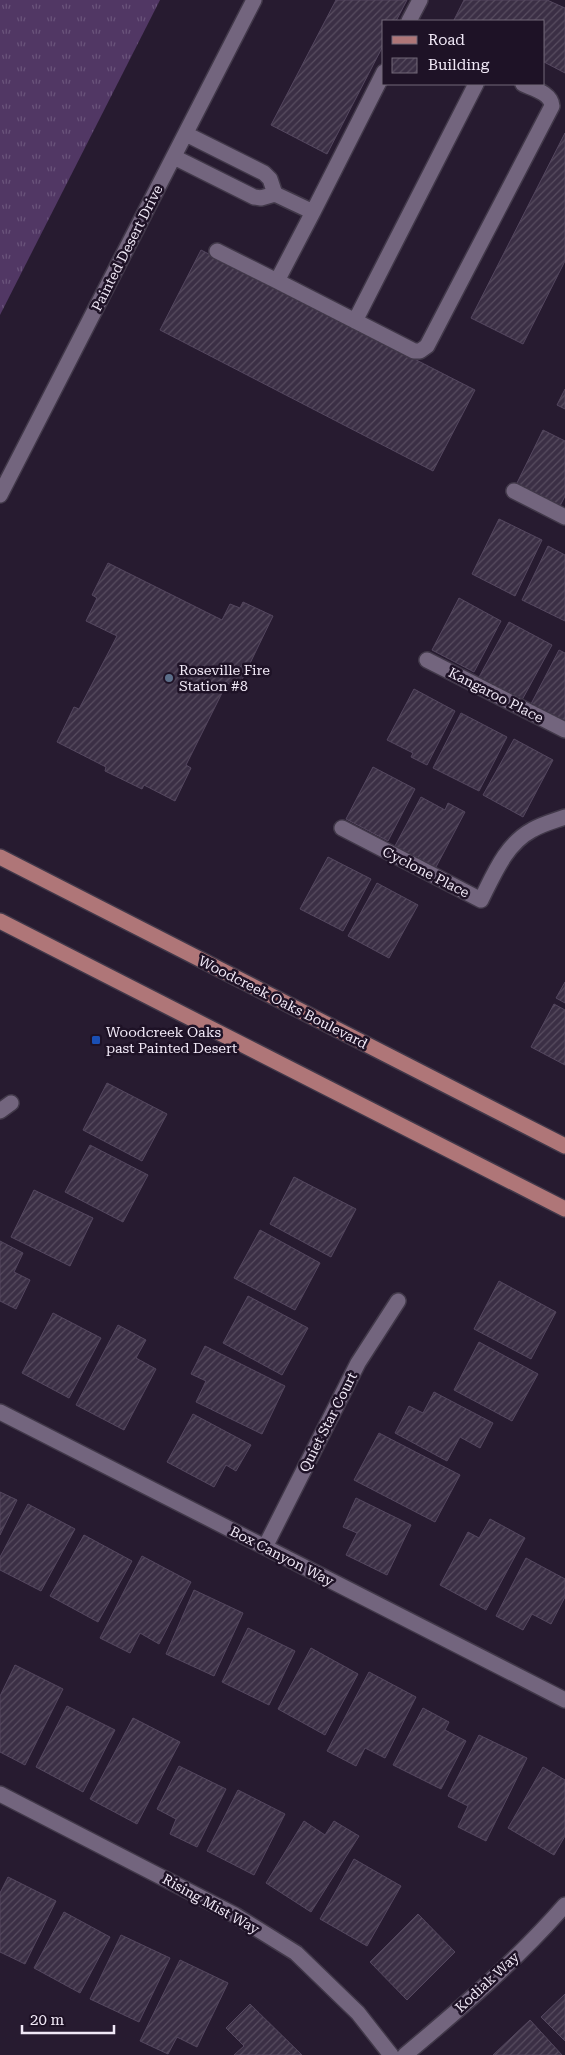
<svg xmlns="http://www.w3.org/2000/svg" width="565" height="2055" viewBox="0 0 565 2055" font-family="'Roboto Serif',serif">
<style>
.grass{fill:url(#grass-tufts)}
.building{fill:url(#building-hatch);stroke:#54475f}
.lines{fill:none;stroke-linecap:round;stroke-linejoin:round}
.minor-casing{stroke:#413849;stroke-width:18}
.major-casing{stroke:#413849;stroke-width:18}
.minor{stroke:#73657e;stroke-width:15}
.major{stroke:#af7678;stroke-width:15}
.service-dot{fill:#5c6f8a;stroke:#1e1226;stroke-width:2}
.transit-dot{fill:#1a4fb4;stroke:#1e1226;stroke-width:2}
.labels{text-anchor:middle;stroke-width:5;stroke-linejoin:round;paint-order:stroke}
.street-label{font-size:14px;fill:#f0e8f6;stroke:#1e1226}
.poi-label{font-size:14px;fill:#f0e8f6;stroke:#1e1226;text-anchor:start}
</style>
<defs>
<pattern id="grass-tufts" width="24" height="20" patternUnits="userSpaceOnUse" patternTransform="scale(1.25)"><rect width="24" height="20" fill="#513764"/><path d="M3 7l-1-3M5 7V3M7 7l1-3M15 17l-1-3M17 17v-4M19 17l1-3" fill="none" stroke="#6a547b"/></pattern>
<pattern id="building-hatch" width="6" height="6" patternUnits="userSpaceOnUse" patternTransform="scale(1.25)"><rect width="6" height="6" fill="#3b2f45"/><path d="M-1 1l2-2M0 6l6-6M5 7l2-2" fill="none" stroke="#584d60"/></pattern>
</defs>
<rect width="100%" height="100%" fill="#271b30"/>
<path class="grass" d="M 0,0 L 160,0 L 0,315 Z"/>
<path class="building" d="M 336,0 L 407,0 L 396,21 L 384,21 L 384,44 L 327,154 L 271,125 Z
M 464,0 L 547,0 L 565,8 L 565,73 L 544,62 L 544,21 L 457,21 L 454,20 Z
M 565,133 L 565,261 L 523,344 L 471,318 Z
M 201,250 L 475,390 L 433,471 L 160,330 Z
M 565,389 L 565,409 L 557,405 Z
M 543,430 L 565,441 L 565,496 L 560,506 L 516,485 Z
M 499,519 L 542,540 L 515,596 L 472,574 Z
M 548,546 L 565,555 L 565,621 L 522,600 Z
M 108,563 L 222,620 L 230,604 L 240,608 L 243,602 L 273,616 L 238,688 L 227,683 L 186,765 L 191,768 L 175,801 L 144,785 L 142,789 L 105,771 L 106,767 L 57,742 L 74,707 L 79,709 L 117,636 L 86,621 L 97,598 L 92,595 Z
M 459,598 L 501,621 L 474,672 L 432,650 Z
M 509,622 L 552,645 L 522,700 L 479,677 Z
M 559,650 L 565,653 L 565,722 L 531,704 Z
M 414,689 L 455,711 L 427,765 L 411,757 L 413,753 L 387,740 Z
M 461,713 L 507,737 L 479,791 L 433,768 Z
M 514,739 L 553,760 L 523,817 L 483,795 Z
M 373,767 L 415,789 L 388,841 L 346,819 Z
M 421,797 L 445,810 L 448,803 L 465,812 L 436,867 L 395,846 Z
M 328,857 L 371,879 L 343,931 L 300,909 Z
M 377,883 L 418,905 L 389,958 L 348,936 Z
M 565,982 L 565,1003 L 556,998 Z
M 554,1004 L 565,1010 L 565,1065 L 531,1047 Z
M 107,1083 L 167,1114 L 142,1161 L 83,1130 Z
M 90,1145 L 148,1175 L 123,1222 L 65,1192 Z
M 294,1177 L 356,1209 L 331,1257 L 270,1224 Z
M 34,1190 L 93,1218 L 70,1266 L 11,1237 Z
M 260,1230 L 320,1263 L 295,1310 L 234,1278 Z
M 0,1241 L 23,1253 L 14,1272 L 30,1280 L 16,1309 L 0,1301 Z
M 499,1281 L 556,1312 L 531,1359 L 474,1329 Z
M 248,1296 L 308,1328 L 282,1375 L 223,1343 Z
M 53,1313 L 101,1338 L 69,1398 L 22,1373 Z
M 118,1325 L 146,1340 L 136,1358 L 156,1369 L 124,1430 L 76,1405 Z
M 479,1342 L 538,1374 L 512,1421 L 454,1390 Z
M 205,1346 L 285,1386 L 262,1434 L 196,1402 L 206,1381 L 191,1374 Z
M 434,1392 L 493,1423 L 480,1448 L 460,1437 L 447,1461 L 395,1433 L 409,1406 L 423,1413 Z
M 193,1414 L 251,1445 L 236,1471 L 226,1465 L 214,1487 L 167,1462 Z
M 379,1433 L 460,1475 L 435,1522 L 354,1480 Z
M 0,1492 L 17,1500 L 0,1535 Z
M 356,1498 L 411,1525 L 387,1575 L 346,1555 L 357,1533 L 343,1527 Z
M 28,1504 L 75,1529 L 41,1591 L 0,1570 L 0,1557 Z
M 490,1519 L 525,1538 L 486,1610 L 440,1585 L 468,1532 L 479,1538 Z
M 84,1535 L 132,1561 L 98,1622 L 50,1596 Z
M 142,1556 L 191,1582 L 159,1644 L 140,1633 L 130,1653 L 100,1638 Z
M 526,1558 L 565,1579 L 565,1597 L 551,1624 L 532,1614 L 523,1630 L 496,1616 Z
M 194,1590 L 243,1613 L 214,1676 L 166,1654 Z
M 248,1628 L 295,1651 L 269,1705 L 222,1682 Z
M 311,1648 L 358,1674 L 325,1735 L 278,1709 Z
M 15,1665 L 63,1689 L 25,1765 L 0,1752 L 0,1696 Z
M 369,1672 L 416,1697 L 385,1758 L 365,1748 L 356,1766 L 327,1751 Z
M 67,1706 L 115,1730 L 83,1792 L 36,1767 Z
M 423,1708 L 449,1722 L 445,1730 L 466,1741 L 441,1789 L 393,1765 Z
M 133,1718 L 180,1742 L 137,1824 L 90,1799 Z
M 479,1735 L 527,1758 L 486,1841 L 458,1827 L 468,1806 L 448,1796 Z
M 179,1766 L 226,1789 L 197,1847 L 170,1834 L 176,1819 L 157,1809 Z
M 543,1767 L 565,1780 L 565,1836 L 554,1855 L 508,1828 Z
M 238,1790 L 285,1814 L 254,1875 L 207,1851 Z
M 304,1821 L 325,1835 L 334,1821 L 359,1836 L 311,1912 L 266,1883 Z
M 354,1859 L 401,1886 L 367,1946 L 320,1919 Z
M 8,1877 L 56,1901 L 25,1964 L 0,1952 L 0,1893 Z
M 64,1912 L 110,1937 L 80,1993 L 34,1968 Z
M 418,1914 L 455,1952 L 407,2000 L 370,1962 Z
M 121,1935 L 170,1958 L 139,2022 L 90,1999 Z
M 180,1960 L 228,1983 L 197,2047 L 177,2037 L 168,2054 L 140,2041 Z
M 565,1994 L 565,2041 L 541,2017 Z
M 250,2004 L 302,2055 L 234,2055 L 244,2046 L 226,2028 Z
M 530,2020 L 562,2055 L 493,2055 Z"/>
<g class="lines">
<g class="minor-casing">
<path id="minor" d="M 409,21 L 420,0
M 186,134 L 264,173 L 270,179 L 275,194 L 313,212 L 384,72
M 174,157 L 254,197 L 261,198 L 275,194
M 313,212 L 277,281 L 414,351 L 420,351 L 427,346 L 552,106 C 551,93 534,89 523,84
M 217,251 L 277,281
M 355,321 L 476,84
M 514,491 L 565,517
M 0,495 L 254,0
M 427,660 L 565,730
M 342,828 L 481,900 C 494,874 506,844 532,830 C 542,824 554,821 565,817
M 0,1111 L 11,1103
M 0,1412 L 565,1700
M 265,1547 L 358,1363 L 398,1301
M 0,1794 L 235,1915 L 296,1953 L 358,2013 L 391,2055
M 405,2055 C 461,2008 517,1960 565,1905"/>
</g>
<g class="major-casing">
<path id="major" d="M 0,857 L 565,1146
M 0,921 L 565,1209"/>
</g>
<use href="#minor" class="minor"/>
<use href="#major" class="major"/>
</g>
<circle class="service-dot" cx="169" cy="678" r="5"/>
<rect class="transit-dot" x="91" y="1035" width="10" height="10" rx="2.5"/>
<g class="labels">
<g class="street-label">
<text transform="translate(127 248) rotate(-63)" y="5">Painted Desert Drive</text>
<text transform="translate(496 695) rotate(27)" y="5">Kangaroo Place</text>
<text transform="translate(426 872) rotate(27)" y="5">Cyclone Place</text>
<text transform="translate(283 1002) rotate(27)" y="5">Woodcreek Oaks Boulevard</text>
<text transform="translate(328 1422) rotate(-63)" y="5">Quiet Star Court</text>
<text transform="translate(282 1556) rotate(27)" y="5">Box Canyon Way</text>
<text transform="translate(211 1904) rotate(29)" y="5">Rising Mist Way</text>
<text transform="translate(487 1982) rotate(-43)" y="5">Kodiak Way</text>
</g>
<g class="poi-label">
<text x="179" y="675">Roseville Fire<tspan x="179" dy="16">Station #8</tspan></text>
<text x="106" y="1037">Woodcreek Oaks<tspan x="106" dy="16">past Painted Desert</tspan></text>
</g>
</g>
<rect x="382" y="20" width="162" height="65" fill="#1e1226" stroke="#726879"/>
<rect x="392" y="36" width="25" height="8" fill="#af7678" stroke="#726879"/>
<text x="428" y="45" font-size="15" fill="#f0e8f6">Road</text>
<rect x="392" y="58" width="25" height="15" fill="url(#building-hatch)" stroke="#726879"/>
<text x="428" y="70" font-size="15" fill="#f0e8f6">Building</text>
<path d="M22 2025v8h92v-8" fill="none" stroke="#f0e8f6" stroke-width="2.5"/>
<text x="30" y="2025" font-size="15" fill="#f0e8f6" stroke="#1e1226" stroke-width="4" paint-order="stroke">20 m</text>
</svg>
